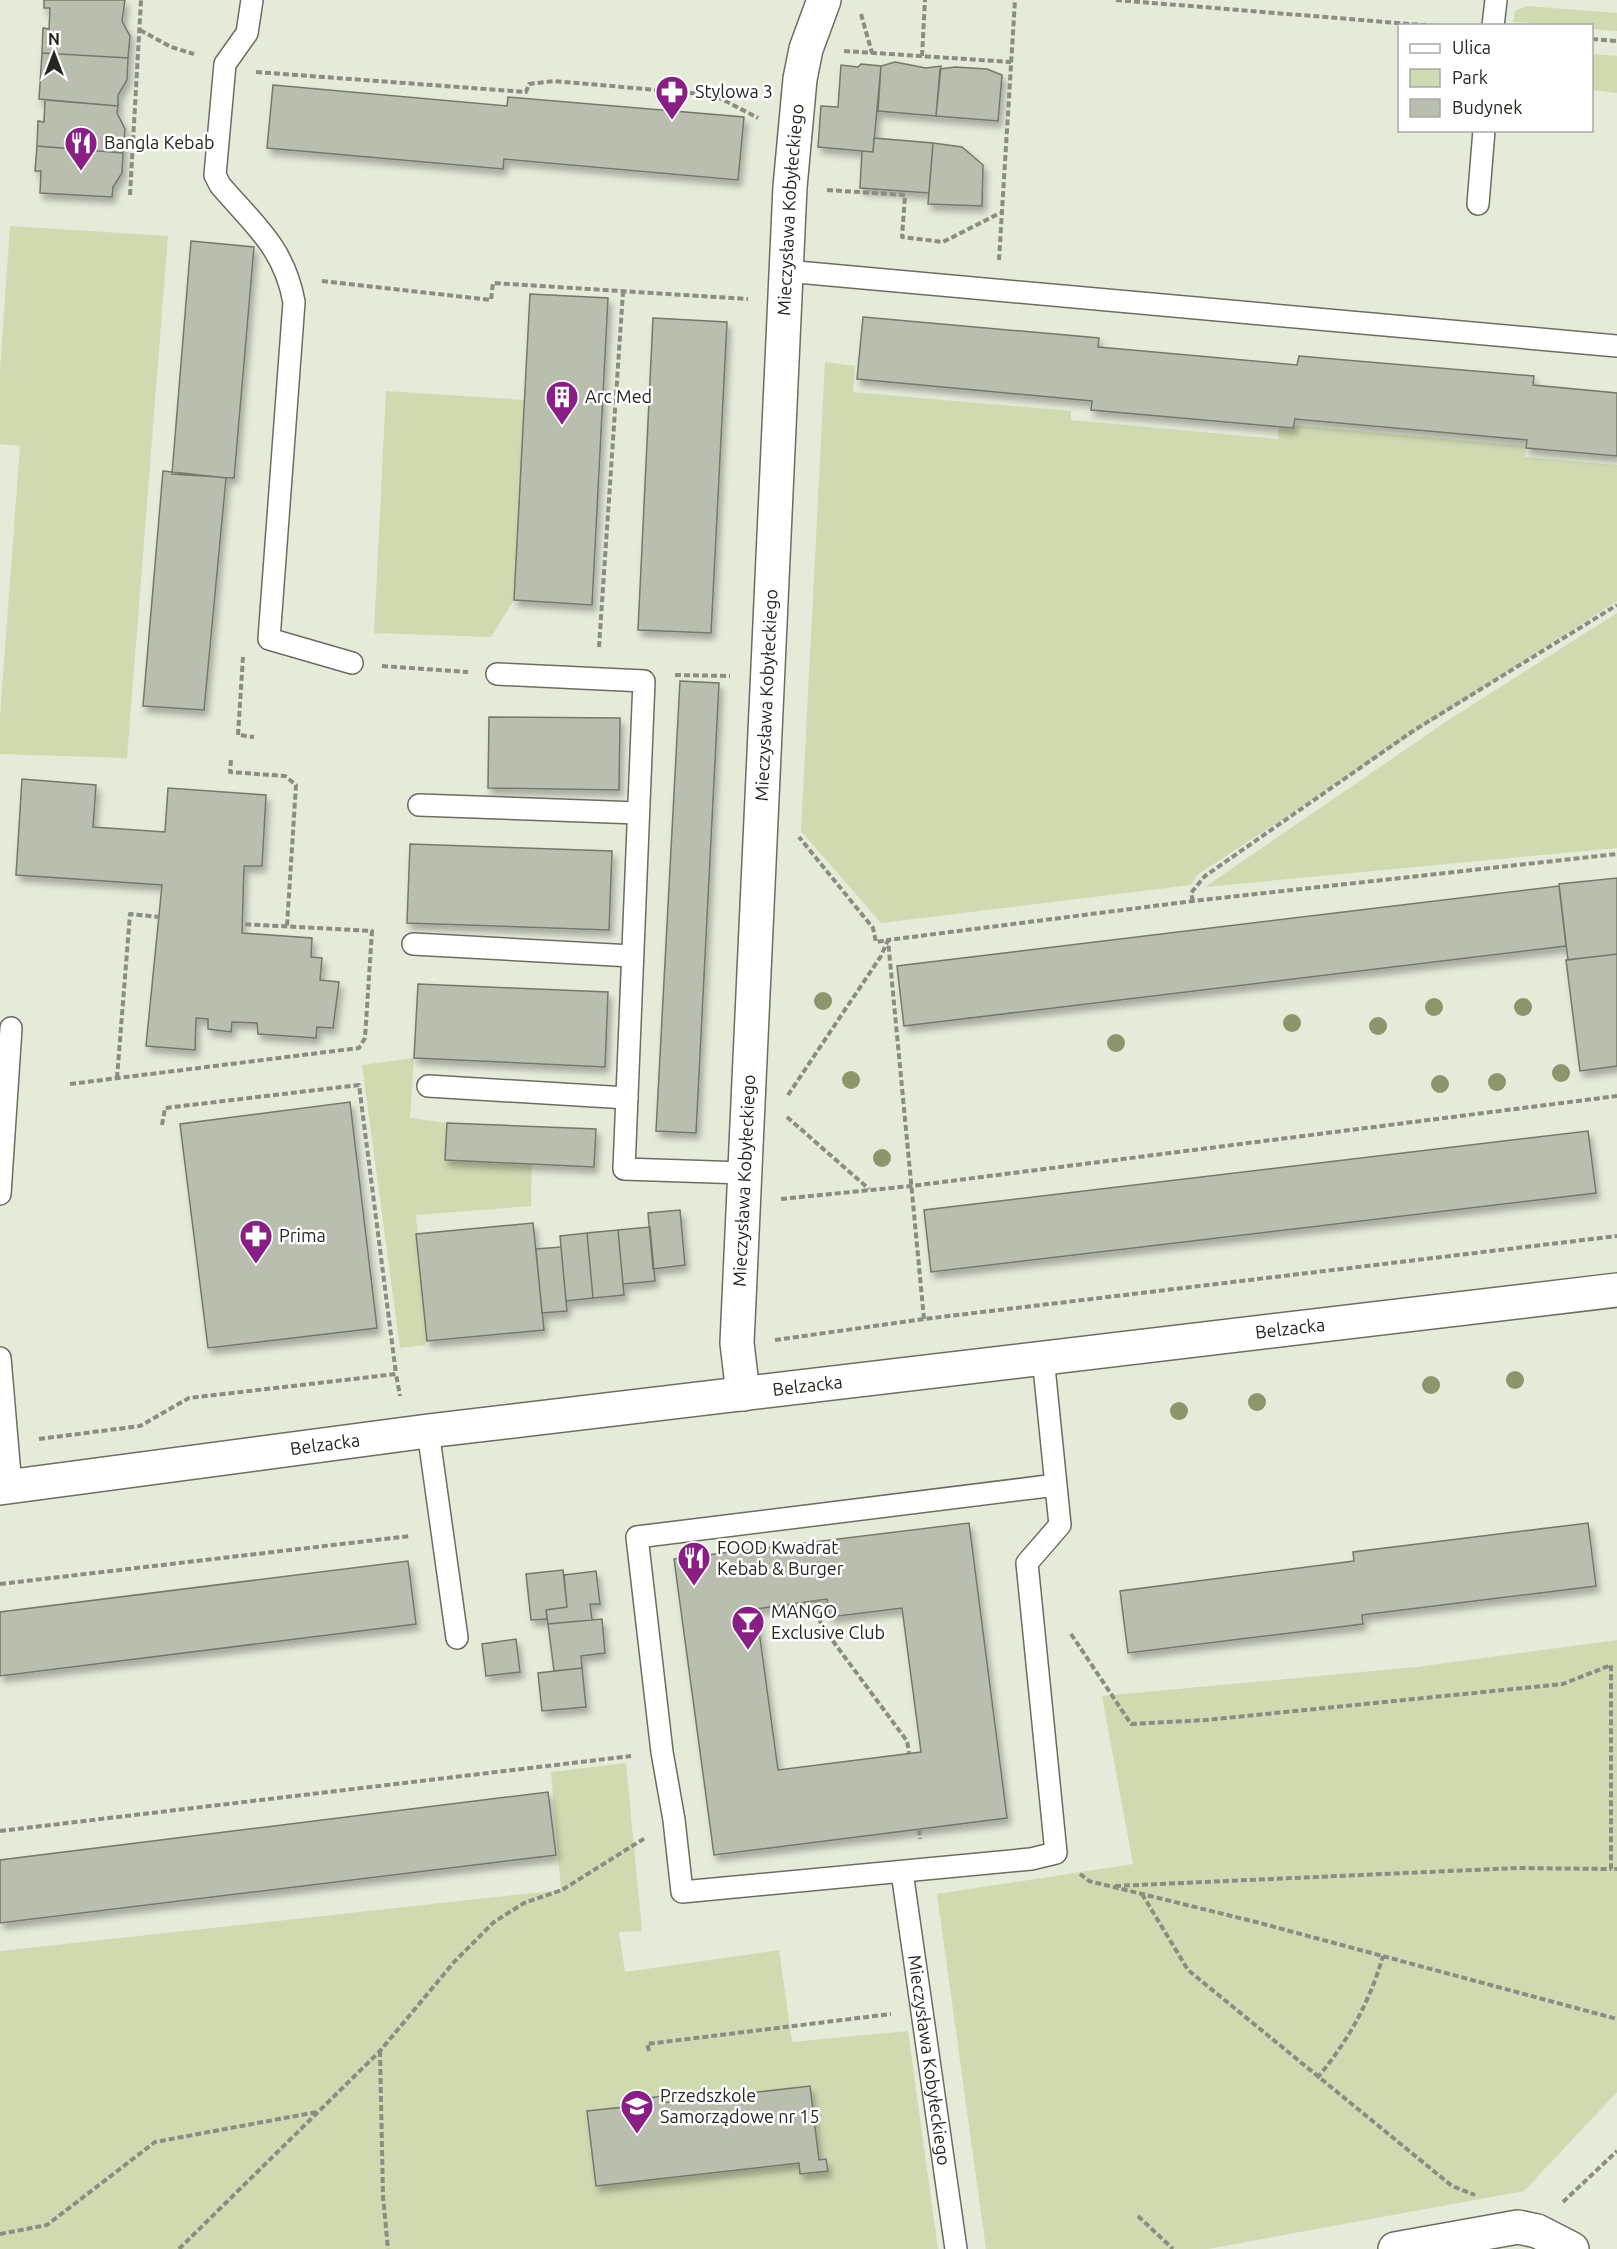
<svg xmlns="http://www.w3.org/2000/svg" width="1617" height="2249" viewBox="0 0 1617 2249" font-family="Ubuntu,sans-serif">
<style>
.green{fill:#cfdab1}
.building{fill:#b9beae;stroke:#74796a;stroke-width:1.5;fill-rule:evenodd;filter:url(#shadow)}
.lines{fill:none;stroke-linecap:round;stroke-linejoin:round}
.lane-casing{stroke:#6a6e60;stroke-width:24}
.street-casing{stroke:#6a6e60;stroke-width:36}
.path{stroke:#8a8d82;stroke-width:4;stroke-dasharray:6 3;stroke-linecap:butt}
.lane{stroke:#fff;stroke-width:21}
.street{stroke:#fff;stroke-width:33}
.tree{fill:#8c966d}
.labels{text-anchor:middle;stroke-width:5;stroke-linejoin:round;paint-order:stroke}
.poi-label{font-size:18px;fill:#252721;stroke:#fff;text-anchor:start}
.street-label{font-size:18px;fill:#252721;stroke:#fff}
</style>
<defs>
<filter id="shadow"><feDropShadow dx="3.5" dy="6" stdDeviation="3" flood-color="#0004"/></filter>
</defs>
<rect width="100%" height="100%" fill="#e5ead9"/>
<path class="green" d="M 1527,6 L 1617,13 L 1617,31 L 1592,29 L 1592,26 L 1513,22 L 1515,11 Z
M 1592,54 L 1617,56 L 1617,93 L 1592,90 Z
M 10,226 L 168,236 L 127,758 L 0,754 L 0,716 L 20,446 L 0,444 L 0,370 Z
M 825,362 L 855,366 L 853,392 L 1071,411 L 1071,420 L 1278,439 L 1279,424 L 1526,446 L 1525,457 L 1617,465 L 1617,601 L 1197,875 L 1191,885 L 881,923 L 801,831 Z
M 386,391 L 524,400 L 514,600 L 491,637 L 374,633 Z
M 1617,613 L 1617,848 L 1205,887 L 1450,719 Z
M 414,1058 L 410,1118 L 447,1123 L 445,1160 L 532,1164 L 531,1206 L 416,1215 L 427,1341 L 425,1345 L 400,1348 L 362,1065 Z
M 1617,1640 L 1617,2092 L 1524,2191 L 1208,2249 L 986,2249 L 937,1894 L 1133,1864 L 1102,1696 L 1416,1667 Z
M 626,1763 L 642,1931 L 619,1932 L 625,1972 L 779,1950 L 792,2042 L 908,2031 L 938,2249 L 0,2249 L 0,1951 L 561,1890 L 551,1772 Z"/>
<path class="building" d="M 44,0 L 125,0 L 122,21 L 130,36 L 128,58 L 42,53 L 43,28 L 49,29 L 50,8 L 44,8 Z
M 42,53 L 128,58 L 127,80 L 118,95 L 118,106 L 39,99 Z
M 895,62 L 926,68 L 941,66 L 936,116 L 878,111 L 881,66 Z
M 861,64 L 881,66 L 873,152 L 818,147 L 821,106 L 838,107 L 841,65 L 858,67 Z
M 955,67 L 987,69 L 1002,75 L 998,121 L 936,116 L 940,69 Z
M 273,85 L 507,106 L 508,97 L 744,117 L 738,180 L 504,159 L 503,169 L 267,148 Z
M 45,100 L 118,106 L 117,113 L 125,129 L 123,153 L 37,146 L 38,121 L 44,122 Z
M 874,138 L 933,143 L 929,193 L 860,188 L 862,151 L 873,152 Z
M 933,143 L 962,147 L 983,165 L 982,206 L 928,204 Z
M 37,146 L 123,153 L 122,173 L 113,187 L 112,197 L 40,193 L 41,171 L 35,171 Z
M 191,241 L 254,247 L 234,478 L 172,474 Z
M 530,294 L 608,298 L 592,605 L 514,600 Z
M 863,317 L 1099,338 L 1098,347 L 1132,350 L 1297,365 L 1299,356 L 1534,376 L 1533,385 L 1617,393 L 1617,456 L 1526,448 L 1527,440 L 1295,419 L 1293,428 L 1091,410 L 1092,401 L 857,379 Z
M 653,318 L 727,322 L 711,633 L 638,630 Z
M 163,471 L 226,478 L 204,710 L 143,706 Z
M 680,681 L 719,683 L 696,1133 L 656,1131 Z
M 489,717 L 620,718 L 619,790 L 488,788 Z
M 22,779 L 96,785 L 93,827 L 165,832 L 168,788 L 266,795 L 262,866 L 244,866 L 242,933 L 312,938 L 311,957 L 322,958 L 320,980 L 339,982 L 333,1028 L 317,1027 L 316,1038 L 258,1034 L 257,1023 L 232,1022 L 231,1032 L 208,1029 L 208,1019 L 196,1018 L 195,1050 L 146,1046 L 162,885 L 16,875 Z
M 410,844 L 612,851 L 609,930 L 407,923 Z
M 1617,878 L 1617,954 L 1568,960 L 1559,884 Z
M 1559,886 L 1566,946 L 904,1026 L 897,966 Z
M 1617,954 L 1617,1066 L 1580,1071 L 1566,960 Z
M 418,984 L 608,992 L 605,1067 L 414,1058 Z
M 350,1102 L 377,1328 L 208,1348 L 180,1124 Z
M 447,1123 L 596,1129 L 594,1167 L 445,1160 Z
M 1588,1131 L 1596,1193 L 931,1272 L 924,1210 Z
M 680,1210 L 685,1265 L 653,1269 L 648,1213 Z
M 533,1223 L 544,1330 L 427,1341 L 416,1234 Z
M 650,1227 L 655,1281 L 623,1284 L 618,1230 Z
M 618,1230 L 624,1295 L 593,1298 L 587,1233 Z
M 587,1233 L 593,1298 L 566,1301 L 560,1236 Z
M 561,1247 L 567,1311 L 542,1313 L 536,1249 Z
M 969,1523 L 1007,1818 L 714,1855 L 674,1559 ZM 827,1599 L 830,1617 L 902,1608 L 921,1752 L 778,1770 L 756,1609 Z
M 1588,1523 L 1596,1586 L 1362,1615 L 1363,1624 L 1128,1653 L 1120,1591 L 1354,1561 L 1353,1552 Z
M 408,1561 L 416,1624 L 0,1676 L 0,1612 Z
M 563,1570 L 567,1607 L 546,1610 L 547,1619 L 531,1620 L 526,1574 Z
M 596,1571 L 600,1604 L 590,1604 L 592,1620 L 548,1624 L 546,1610 L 567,1607 L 564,1575 Z
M 602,1619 L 605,1653 L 581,1656 L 582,1668 L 554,1671 L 548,1624 Z
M 516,1639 L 520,1672 L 486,1676 L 482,1644 Z
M 582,1668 L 586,1707 L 542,1711 L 538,1673 Z
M 548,1792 L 556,1855 L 0,1923 L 0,1860 Z
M 810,2086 L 819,2160 L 826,2159 L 828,2171 L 800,2174 L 799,2163 L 596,2186 L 587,2111 L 643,2105 L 642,2099 L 662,2096 L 662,2103 Z"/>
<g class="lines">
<g class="lane-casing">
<g id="lane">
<path d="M 252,0 L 247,33 L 225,64 L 215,175 L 220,185 C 254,225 284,247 294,302 L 269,639 L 352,663"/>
<path d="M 1493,26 L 1496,0"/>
<path d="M 1478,204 L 1484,130"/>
<path d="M 786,271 L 1617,346"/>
<path d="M 497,674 L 644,681 L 624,1169 L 744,1173"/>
<path d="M 419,805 L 638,813"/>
<path d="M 413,944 L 632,956"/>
<path d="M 428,1086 L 627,1098"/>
<path d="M 0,1194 L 11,1028"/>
<path d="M 1043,1357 L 1060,1525 L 1027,1563 L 1056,1853 L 1031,1859 L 682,1892 L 674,1820 L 662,1752 L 637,1537 L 1056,1485"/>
<path d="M 0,1358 L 11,1487"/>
<path d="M 428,1431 L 457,1638"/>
<path id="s1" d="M 902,1872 L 956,2249"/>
</g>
</g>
<g class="street-casing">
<g id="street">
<path id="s2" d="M 743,1394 L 737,1343 L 790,187 L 800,79 L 806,49 L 824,0"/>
<path id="s3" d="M 0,1488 L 428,1431 L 1617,1290"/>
<path d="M 1395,2249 L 1518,2227 L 1537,2231 L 1572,2249"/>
</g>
</g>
<path class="path" d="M 1116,0 L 1435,26
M 861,14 L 872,53
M 140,30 L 171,47 L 194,54
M 1592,39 L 1617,41
M 844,51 L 1011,62
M 922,56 L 925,0
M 256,72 L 526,92 L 529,84 L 554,81 L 714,95 L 758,118
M 827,190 L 905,195 L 902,237 L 943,242 L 1000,213
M 130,195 L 141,0
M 999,260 L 1015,0
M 322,281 L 491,300 L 493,283 L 748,299
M 599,647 L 623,292
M 243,657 L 238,735 L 254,737
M 382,666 L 468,672
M 675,675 L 730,676
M 231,760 L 230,772 L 285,776 L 296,785 L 287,926
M 1193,901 L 1191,893 L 1205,876 L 1413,731 L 1617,605
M 117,1078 L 130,914 L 159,917
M 70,1084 L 359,1048 L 365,1038 L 372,931 L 242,924
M 788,1095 L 881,956 L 888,940 L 876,942 L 873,928 L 799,837
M 787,1117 L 869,1189
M 162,1125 L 165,1108 L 359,1085 L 396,1374
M 781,1199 L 911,1186 L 1617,1096
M 924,1319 L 888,940 L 1193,901 L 1617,854
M 775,1340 L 924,1319 L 1617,1236
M 39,1439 L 140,1426 L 189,1398 L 396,1374 L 400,1396
M 0,1584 L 410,1536
M 816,1600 L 821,1625 L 907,1741 L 909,1753
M 1071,1634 L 1131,1724 L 1206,1720 L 1563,1684 L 1611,1665 L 1611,1869 L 1617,1869
M 919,1829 L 920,1839
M 0,1831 L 631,1756
M 1080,1874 L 1089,1881 L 1256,1922 L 1617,2019
M 1115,1886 L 1517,1868 L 1611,1869
M 1142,1894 L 1188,1970 L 1452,2186 L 1475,2195
M 380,2051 L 383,2196 L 388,2249
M 649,2051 L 647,2044 L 891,2014
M 1317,2078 C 1348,2042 1370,2001 1383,1956
M 1563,2202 L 1617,2151
M 1138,2216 L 1173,2249
M 0,2234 L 47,2225 L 155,2142 L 317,2112
M 179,2249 L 380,2051 L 454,1962 L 494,1922 L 524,1903 L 562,1890 L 645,1838"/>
<use href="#lane" class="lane"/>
<use href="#street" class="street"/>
</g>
<g class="tree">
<circle cx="823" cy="1001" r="9"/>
<circle cx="1434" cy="1007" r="9"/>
<circle cx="1523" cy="1007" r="9"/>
<circle cx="1292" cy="1023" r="9"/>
<circle cx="1378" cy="1026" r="9"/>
<circle cx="1116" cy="1043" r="9"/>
<circle cx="1561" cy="1073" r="9"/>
<circle cx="851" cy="1080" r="9"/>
<circle cx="1497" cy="1082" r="9"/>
<circle cx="1440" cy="1084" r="9"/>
<circle cx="882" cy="1158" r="9"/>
<circle cx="1515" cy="1380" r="9"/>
<circle cx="1431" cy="1385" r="9"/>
<circle cx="1257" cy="1402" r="9"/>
<circle cx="1179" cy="1411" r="9"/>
</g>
<defs>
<g id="pharmacy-pin" transform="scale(1.725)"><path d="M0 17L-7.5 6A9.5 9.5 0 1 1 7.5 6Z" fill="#891f84" stroke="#fff"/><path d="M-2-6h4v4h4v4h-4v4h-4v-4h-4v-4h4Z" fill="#fff"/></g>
<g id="restaurant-pin" transform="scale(1.725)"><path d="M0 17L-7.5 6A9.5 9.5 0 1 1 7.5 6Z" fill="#891f84" stroke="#fff"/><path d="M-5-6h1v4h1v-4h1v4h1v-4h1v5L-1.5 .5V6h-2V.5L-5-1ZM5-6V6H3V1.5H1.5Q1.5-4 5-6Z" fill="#fff"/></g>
<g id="building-pin" transform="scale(1.725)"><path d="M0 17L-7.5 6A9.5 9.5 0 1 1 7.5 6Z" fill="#891f84" stroke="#fff"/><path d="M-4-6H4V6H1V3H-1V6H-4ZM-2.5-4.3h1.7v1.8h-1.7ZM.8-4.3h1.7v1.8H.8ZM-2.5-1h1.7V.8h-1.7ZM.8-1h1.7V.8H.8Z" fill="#fff"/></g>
<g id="bar-pin" transform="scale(1.725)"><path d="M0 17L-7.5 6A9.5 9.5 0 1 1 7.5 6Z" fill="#891f84" stroke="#fff"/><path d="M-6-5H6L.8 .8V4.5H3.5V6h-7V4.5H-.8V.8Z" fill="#fff"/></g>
<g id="school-pin" transform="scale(1.725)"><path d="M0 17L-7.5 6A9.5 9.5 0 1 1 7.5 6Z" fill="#891f84" stroke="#fff"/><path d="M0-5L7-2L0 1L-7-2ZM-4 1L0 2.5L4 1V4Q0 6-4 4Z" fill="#fff"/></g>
</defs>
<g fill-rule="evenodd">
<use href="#pharmacy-pin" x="672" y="92"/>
<use href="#restaurant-pin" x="81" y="143"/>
<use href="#building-pin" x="562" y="397"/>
<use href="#pharmacy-pin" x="256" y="1236"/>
<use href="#restaurant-pin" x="694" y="1558"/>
<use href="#bar-pin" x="748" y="1622"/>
<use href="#school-pin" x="637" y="2106"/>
</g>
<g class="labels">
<g class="poi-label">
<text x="695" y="98">Stylowa 3</text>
<text x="104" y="149">Bangla Kebab</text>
<text x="585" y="403">Arc Med</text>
<text x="279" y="1242">Prima</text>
<text x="717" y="1554">FOOD Kwadrat<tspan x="717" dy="21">Kebab &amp; Burger</tspan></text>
<text x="771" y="1618">MANGO<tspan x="771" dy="21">Exclusive Club</tspan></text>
<text x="660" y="2102">Przedszkole<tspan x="660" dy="21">Samorządowe nr 15</tspan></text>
</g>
<g class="street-label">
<text dy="6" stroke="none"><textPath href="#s2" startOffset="1186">Mieczysława Kobyłeckiego</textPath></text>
<text dy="6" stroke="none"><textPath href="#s2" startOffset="700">Mieczysława Kobyłeckiego</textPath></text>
<text dy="6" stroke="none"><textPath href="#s2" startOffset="214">Mieczysława Kobyłeckiego</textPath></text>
<text dy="6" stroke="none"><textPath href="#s3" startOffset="1300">Belzacka</textPath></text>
<text dy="6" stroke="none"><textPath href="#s3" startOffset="814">Belzacka</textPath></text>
<text dy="6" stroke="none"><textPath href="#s3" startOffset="328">Belzacka</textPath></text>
<text dy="6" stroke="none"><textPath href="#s1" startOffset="190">Mieczysława Kobyłeckiego</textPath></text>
</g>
</g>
<rect x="1398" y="24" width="195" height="108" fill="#ffffff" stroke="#a8a9a6" stroke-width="1.5"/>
<rect x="1410" y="44" width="30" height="9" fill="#ffffff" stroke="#a8a9a6" stroke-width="1.5"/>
<text x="1452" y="54" font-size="18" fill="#252721">Ulica</text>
<rect x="1410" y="69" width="30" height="18" fill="#cfdab1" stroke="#a8a9a6" stroke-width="1.5"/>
<text x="1452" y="84" font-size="18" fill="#252721">Park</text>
<rect x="1410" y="99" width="30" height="18" fill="#b9beae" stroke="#a8a9a6" stroke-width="1.5"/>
<text x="1452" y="114" font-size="18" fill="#252721">Budynek</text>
<g transform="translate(54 54)" stroke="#ffffff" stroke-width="4.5" paint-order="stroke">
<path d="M0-4.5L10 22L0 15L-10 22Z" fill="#252721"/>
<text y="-9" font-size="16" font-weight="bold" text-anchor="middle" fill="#252721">N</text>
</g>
</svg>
